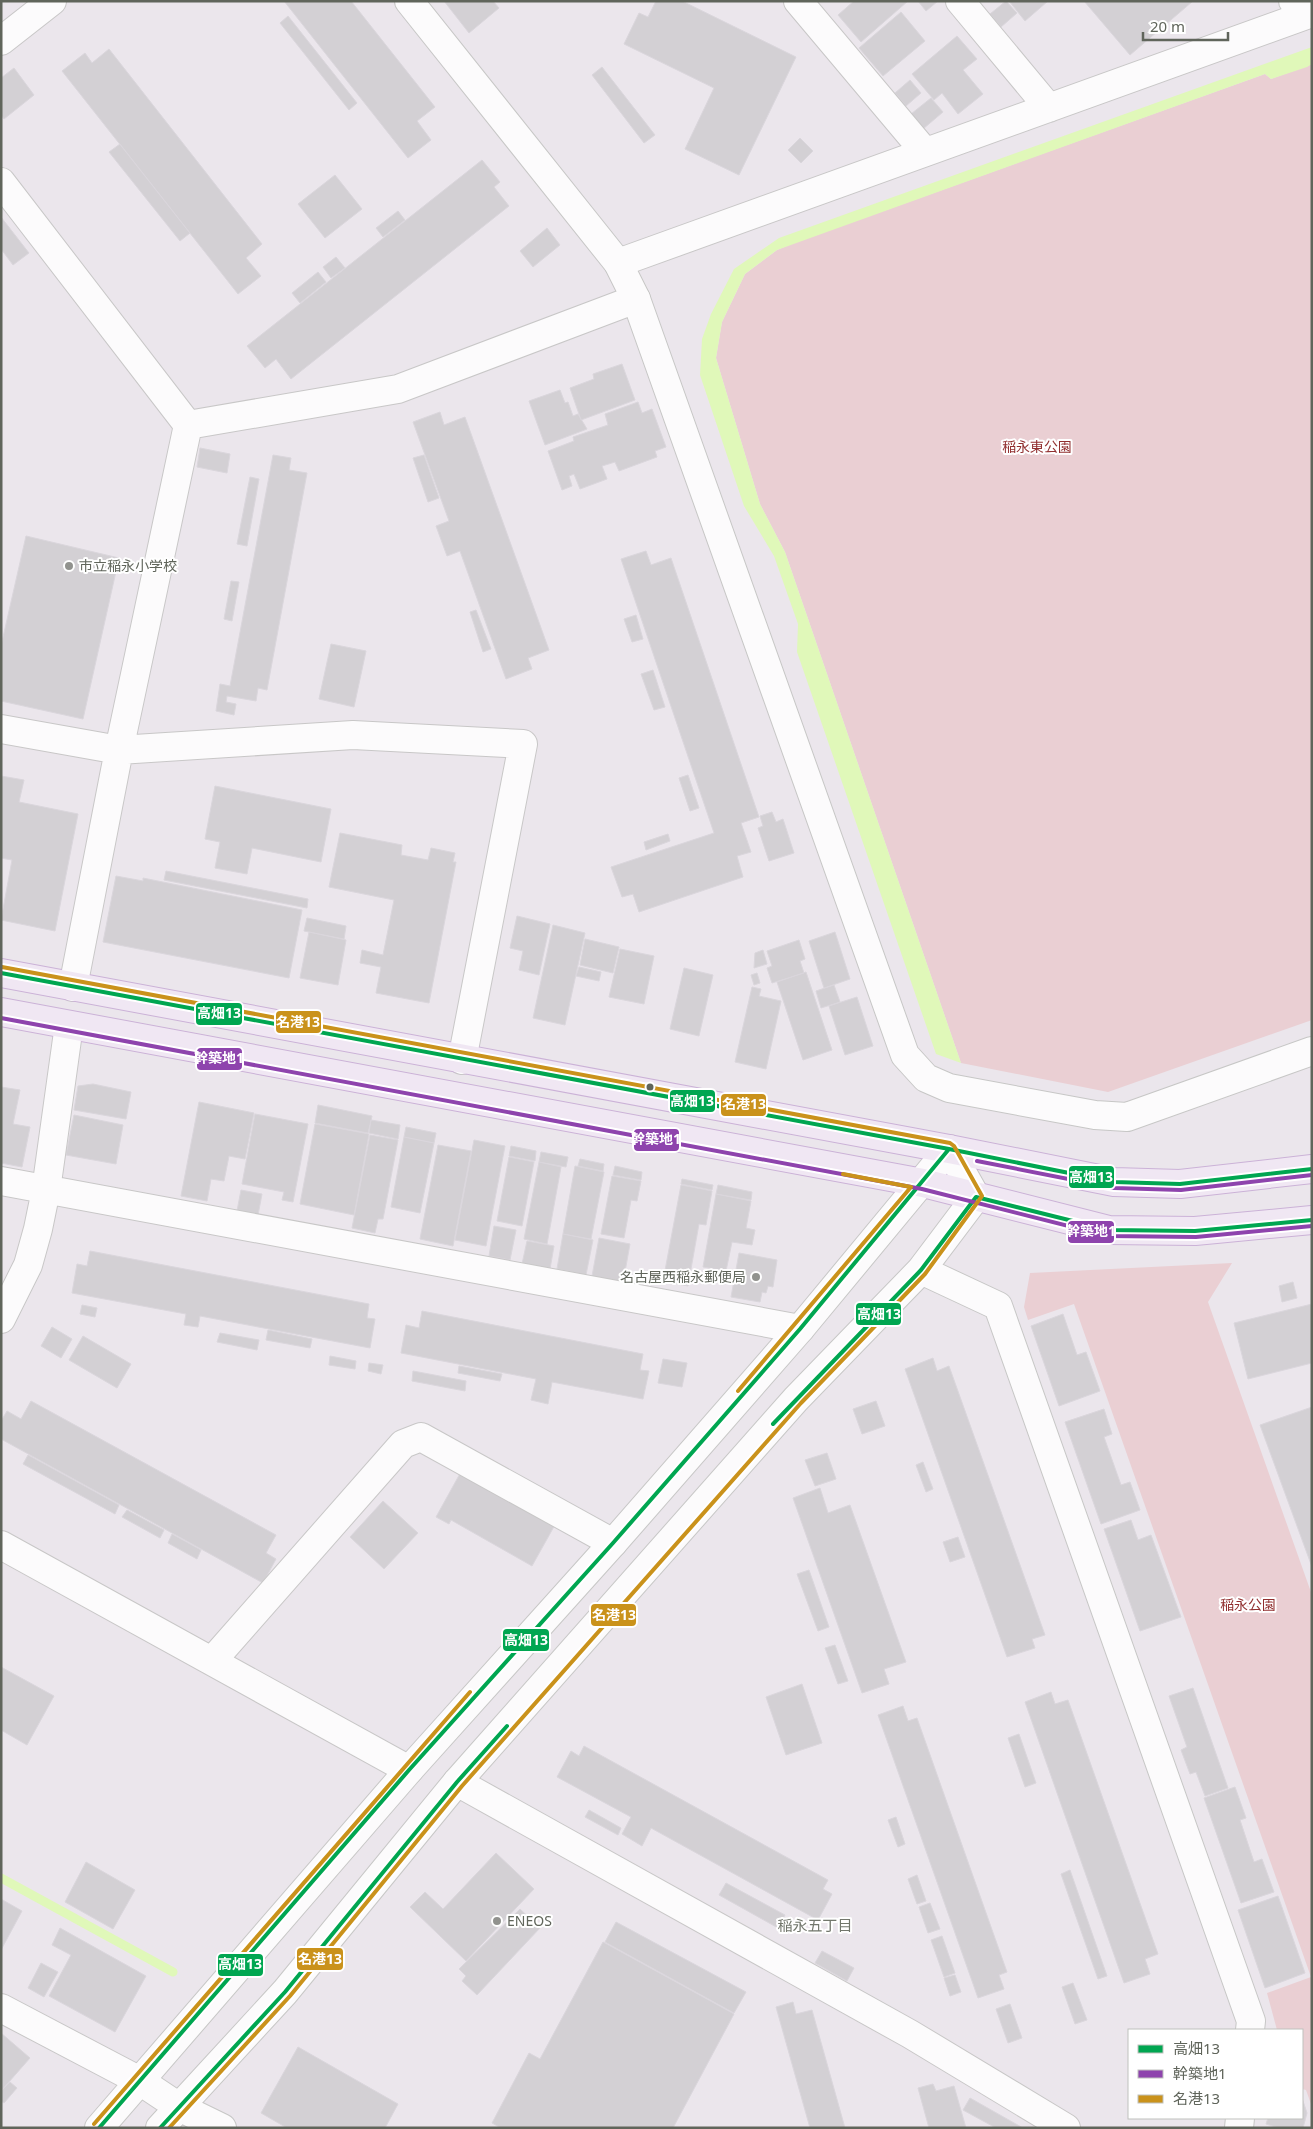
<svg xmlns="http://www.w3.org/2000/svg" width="1313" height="2129" viewBox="0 0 1313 2129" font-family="'Noto Sans','Noto Sans JP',sans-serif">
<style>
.green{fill:#eacfd3}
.water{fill:#e0f8b9}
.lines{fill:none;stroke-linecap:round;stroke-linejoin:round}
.stream{stroke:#e0f8b9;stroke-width:9}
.building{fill:#d3d0d4;stroke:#dad6dc}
.street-casing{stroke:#c8c7c7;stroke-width:30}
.secondary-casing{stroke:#c7c7c6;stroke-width:30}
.primary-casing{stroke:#cbb2d7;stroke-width:30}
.street{stroke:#fcfbfc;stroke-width:28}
.secondary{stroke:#fcfbfc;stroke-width:28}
.primary{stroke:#f0e7f3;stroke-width:28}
.bus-1-casing{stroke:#fff;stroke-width:8}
.bus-2-casing{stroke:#fff;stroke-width:8}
.bus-3-casing{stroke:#fff;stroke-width:8}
.bus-1{stroke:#00a651;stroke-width:4}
.bus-2{stroke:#8e44ad;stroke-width:4}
.bus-3{stroke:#ca921b;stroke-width:4}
.poi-dot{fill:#91928e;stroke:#fff;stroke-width:2}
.bus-dot{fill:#60655b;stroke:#fff;stroke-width:2}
.labels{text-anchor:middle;stroke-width:4;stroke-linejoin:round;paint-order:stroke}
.park-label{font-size:14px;fill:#912f2f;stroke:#fff}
.poi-label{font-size:14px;fill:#60655b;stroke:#fff;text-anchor:start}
.neighbourhood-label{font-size:15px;fill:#72776c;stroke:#fff}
.line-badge{stroke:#fff;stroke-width:2}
.badge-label{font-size:14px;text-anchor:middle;font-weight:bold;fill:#fff}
</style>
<rect width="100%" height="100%" fill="#ebe6ec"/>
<path class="green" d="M 1312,64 L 1312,1020 L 1108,1092 L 961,1063 L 785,552 L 760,504 L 716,358 L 722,322 L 745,274 L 777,250 L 794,243 L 1265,74 L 1271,79 Z
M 1232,1263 L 1208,1302 L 1312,1595 L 1312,2107 L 1306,2090 L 1302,2089 L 1302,2030 L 1277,2030 L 1267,1993 L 1311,1977 L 1074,1304 L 1028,1320 L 1024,1307 L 1030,1273 Z"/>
<path class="water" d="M 1312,47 L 1312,64 L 1307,67 L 1271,79 L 1265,74 L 777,250 L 745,274 L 722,322 L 716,358 L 760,504 L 785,552 L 961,1063 L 936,1054 L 797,652 L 798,624 L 774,556 L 744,506 L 700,375 L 702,339 L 711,314 L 734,269 L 779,238 Z"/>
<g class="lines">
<path class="stream" d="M 1,1878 L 173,1972"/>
</g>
<path class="building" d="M 284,1 L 351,1 L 435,107 L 417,121 L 431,140 L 408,158 Z
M 444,1 L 493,1 L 499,8 L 469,33 Z
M 656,1 L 682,1 L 796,57 L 739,175 L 685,149 L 714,88 L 624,44 L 639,13 L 648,17 Z
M 854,1 L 908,1 L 861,42 L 838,15 Z
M 918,1 L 938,1 L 926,11 Z
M 1006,1 L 1017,13 L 1001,27 L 990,14 Z
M 1009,1 L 1048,1 L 1025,21 Z
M 1084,1 L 1193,1 L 1130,55 Z
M 901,12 L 925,41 L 883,76 L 859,48 Z
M 288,16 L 357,103 L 349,110 L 280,23 Z
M 957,36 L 977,59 L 963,70 L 983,94 L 958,114 L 942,93 L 934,100 L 912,74 Z
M 109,49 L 262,244 L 246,258 L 261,276 L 238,294 L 62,71 L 85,53 L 92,63 Z
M 602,67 L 655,135 L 644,143 L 592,75 Z
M 14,68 L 34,95 L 4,119 L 1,115 L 1,78 Z
M 910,80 L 921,93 L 906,106 L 895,93 Z
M 931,98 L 943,112 L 923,129 L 911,114 Z
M 800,138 L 813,151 L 801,163 L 788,150 Z
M 120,144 L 190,233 L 180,241 L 109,152 Z
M 482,160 L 500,182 L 494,187 L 509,206 L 291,379 L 276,359 L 265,368 L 247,346 Z
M 335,175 L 362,209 L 325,238 L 298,204 Z
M 398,211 L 405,220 L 383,237 L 376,228 Z
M 1,217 L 29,253 L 13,265 L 1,249 Z
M 547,228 L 560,245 L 533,267 L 520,251 Z
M 336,257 L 345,268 L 331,278 L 323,267 Z
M 318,272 L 326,282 L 300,303 L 292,293 Z
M 622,364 L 635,400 L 581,420 L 570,388 L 594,379 L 593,374 Z
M 560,390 L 565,403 L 568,402 L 573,416 L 578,414 L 587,429 L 545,445 L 529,401 Z
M 638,402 L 642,413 L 652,409 L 666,447 L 655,451 L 657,457 L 619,471 L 615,462 L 602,466 L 607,479 L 580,489 L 574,474 L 569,476 L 572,486 L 562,490 L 548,451 L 574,441 L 573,437 L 608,425 L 605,414 Z
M 440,412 L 444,425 L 465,417 L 549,650 L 528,658 L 532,669 L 506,679 L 460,551 L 447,556 L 436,526 L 449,521 L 413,422 Z
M 200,448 L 230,454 L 227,473 L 197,467 Z
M 273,455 L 291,458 L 289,470 L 307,473 L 267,690 L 258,688 L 256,701 L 227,696 L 226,702 L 236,704 L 234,715 L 216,711 L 220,684 L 230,686 Z
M 424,455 L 439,498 L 428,502 L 413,458 Z
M 250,477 L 259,479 L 247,546 L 237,544 Z
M 26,536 L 119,558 L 83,719 L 1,701 L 1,646 Z
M 646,551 L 651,565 L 671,558 L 759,817 L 741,823 L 751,852 L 737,856 L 743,877 L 639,912 L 633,894 L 622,897 L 611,867 L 714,833 L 621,559 Z
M 231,581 L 239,582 L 232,621 L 224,619 Z
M 476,610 L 491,649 L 483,652 L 470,612 Z
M 636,615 L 643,639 L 632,642 L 624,619 Z
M 331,644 L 366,651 L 354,707 L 319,699 Z
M 653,670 L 665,707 L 654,710 L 641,674 Z
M 688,775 L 699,808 L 690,811 L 679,778 Z
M 1,776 L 24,780 L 19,802 L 78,814 L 55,931 L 1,920 L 12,860 L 1,858 Z
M 215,786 L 331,809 L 321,862 L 252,848 L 247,874 L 215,868 L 220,842 L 205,839 Z
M 772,812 L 776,822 L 783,819 L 794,853 L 769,861 L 758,828 L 763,826 L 760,816 Z
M 340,833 L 402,845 L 401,855 L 428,860 L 431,848 L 455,853 L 453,862 L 456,862 L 429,1003 L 376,993 L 381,967 L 360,963 L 362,950 L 383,955 L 394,900 L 329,887 Z
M 668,834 L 670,841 L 646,850 L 644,842 Z
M 166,871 L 308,899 L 307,908 L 164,880 Z
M 116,876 L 143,881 L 143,878 L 302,910 L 289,978 L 103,942 Z
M 517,916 L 550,924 L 539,975 L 519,970 L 523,951 L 510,948 Z
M 307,918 L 346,926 L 344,939 L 304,931 Z
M 553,925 L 585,933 L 565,1025 L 533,1018 Z
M 309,932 L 346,940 L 338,985 L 300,978 Z
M 835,932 L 850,979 L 824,988 L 809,941 Z
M 585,939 L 619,947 L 613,973 L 580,965 Z
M 799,940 L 805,959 L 800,961 L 804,973 L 772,983 L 767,968 L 772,966 L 767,951 Z
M 620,949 L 654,956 L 644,1004 L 609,997 Z
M 763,950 L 767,964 L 754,968 L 755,953 Z
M 579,967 L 601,972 L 599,981 L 576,976 Z
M 684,968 L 713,975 L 699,1036 L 670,1029 Z
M 806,972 L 832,1050 L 803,1060 L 777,982 Z
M 757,973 L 760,983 L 754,985 L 751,975 Z
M 834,985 L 840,1002 L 821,1008 L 816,991 Z
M 752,987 L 761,989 L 759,996 L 781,1001 L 766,1069 L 735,1062 Z
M 857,997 L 873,1046 L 845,1055 L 829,1006 Z
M 93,1084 L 131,1092 L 126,1119 L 74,1110 L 78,1086 Z
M 1,1087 L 20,1090 L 13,1124 L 30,1127 L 22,1167 L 1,1163 Z
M 199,1102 L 254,1113 L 245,1159 L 229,1156 L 224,1181 L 211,1179 L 207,1201 L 181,1196 Z
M 318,1105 L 372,1116 L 368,1133 L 315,1123 Z
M 255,1114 L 308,1124 L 293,1202 L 282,1200 L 284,1192 L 242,1184 Z
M 74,1115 L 123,1125 L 116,1164 L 66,1155 Z
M 371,1120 L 400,1125 L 398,1139 L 369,1133 Z
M 315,1124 L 369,1134 L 354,1215 L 300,1204 Z
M 406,1127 L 436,1133 L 434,1143 L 404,1137 Z
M 370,1135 L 398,1140 L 383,1219 L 378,1219 L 375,1233 L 352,1228 Z
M 404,1137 L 434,1143 L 420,1213 L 391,1207 Z
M 474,1140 L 505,1146 L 486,1246 L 455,1240 Z
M 438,1145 L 471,1151 L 453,1246 L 420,1239 Z
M 511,1146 L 536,1151 L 535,1161 L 509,1156 Z
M 541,1152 L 568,1157 L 566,1167 L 539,1162 Z
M 509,1157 L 534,1162 L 522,1226 L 497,1221 Z
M 580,1159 L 604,1164 L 603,1171 L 578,1166 Z
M 539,1162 L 561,1167 L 547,1244 L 524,1239 Z
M 575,1166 L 604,1172 L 591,1239 L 563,1234 Z
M 615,1166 L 642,1172 L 641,1180 L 613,1175 Z
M 612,1176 L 641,1181 L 637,1201 L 631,1200 L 624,1238 L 601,1234 Z
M 682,1179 L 713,1185 L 712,1190 L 681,1184 Z
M 681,1185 L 712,1191 L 706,1225 L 699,1224 L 688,1286 L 663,1281 Z
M 718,1185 L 752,1192 L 751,1200 L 716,1194 Z
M 241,1190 L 262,1194 L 258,1215 L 237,1211 Z
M 716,1194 L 751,1201 L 746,1228 L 755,1230 L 752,1245 L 732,1242 L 726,1271 L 703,1267 Z
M 494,1226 L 516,1230 L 510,1260 L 489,1256 Z
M 563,1234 L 593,1240 L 586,1275 L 557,1269 Z
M 599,1238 L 630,1244 L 623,1283 L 592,1276 Z
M 527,1241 L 554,1246 L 550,1269 L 522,1264 Z
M 90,1251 L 369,1304 L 367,1318 L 375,1319 L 370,1348 L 200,1316 L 198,1327 L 184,1325 L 186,1314 L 72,1293 L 77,1264 L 87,1266 Z
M 739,1253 L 777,1260 L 773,1287 L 768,1286 L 766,1293 L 762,1292 L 760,1302 L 731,1297 Z
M 1293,1282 L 1297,1298 L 1282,1302 L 1279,1286 Z
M 1312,1304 L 1312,1363 L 1248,1379 L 1234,1323 Z
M 82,1305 L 97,1308 L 95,1317 L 80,1314 Z
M 422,1311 L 643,1354 L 640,1370 L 649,1371 L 643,1399 L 552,1382 L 548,1404 L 531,1400 L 536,1379 L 401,1353 L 406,1325 L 419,1328 Z
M 1063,1314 L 1077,1355 L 1086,1352 L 1100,1391 L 1059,1406 L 1031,1326 Z
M 52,1327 L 72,1339 L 61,1358 L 41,1346 Z
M 268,1330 L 312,1339 L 310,1348 L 266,1340 Z
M 220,1333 L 259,1340 L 257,1350 L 217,1342 Z
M 83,1336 L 131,1364 L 117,1388 L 69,1360 Z
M 330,1356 L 356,1361 L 355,1369 L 329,1365 Z
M 933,1358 L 937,1371 L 949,1366 L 1045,1635 L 1032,1639 L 1035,1648 L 1007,1657 L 905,1369 Z
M 663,1359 L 687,1363 L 682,1387 L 658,1383 Z
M 369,1363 L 383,1365 L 381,1374 L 368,1371 Z
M 459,1366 L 502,1374 L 500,1381 L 458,1373 Z
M 413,1371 L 466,1381 L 465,1391 L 412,1381 Z
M 31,1401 L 276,1535 L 266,1553 L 276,1559 L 263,1583 L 1,1439 L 1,1421 L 7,1411 L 21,1419 Z
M 876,1401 L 885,1426 L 862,1434 L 853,1409 Z
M 1312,1407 L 1312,1567 L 1260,1425 Z
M 1104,1409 L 1112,1434 L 1104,1437 L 1121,1485 L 1130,1482 L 1140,1510 L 1101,1524 L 1065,1422 Z
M 827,1453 L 836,1479 L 815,1486 L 805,1460 Z
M 28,1455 L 119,1505 L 115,1514 L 23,1464 Z
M 923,1462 L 933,1489 L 926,1492 L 916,1465 Z
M 462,1470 L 556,1523 L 532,1566 L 451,1520 L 449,1524 L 436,1517 Z
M 820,1488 L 828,1513 L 850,1505 L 906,1662 L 884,1669 L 889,1684 L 862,1693 L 793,1498 Z
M 383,1501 L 418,1533 L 384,1569 L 350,1537 Z
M 127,1510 L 164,1530 L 160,1538 L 122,1517 Z
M 1131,1520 L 1138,1540 L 1151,1535 L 1181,1617 L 1140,1631 L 1104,1529 Z
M 172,1534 L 201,1550 L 197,1559 L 168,1543 Z
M 958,1537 L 965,1557 L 950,1562 L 943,1542 Z
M 809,1570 L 829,1627 L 818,1631 L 797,1574 Z
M 835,1645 L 848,1681 L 838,1684 L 825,1648 Z
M 1,1667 L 54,1696 L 27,1745 L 1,1730 Z
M 802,1684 L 822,1743 L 786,1755 L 766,1697 Z
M 1193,1688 L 1228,1788 L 1205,1796 L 1196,1772 L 1190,1774 L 1181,1750 L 1187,1747 L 1169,1696 Z
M 1051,1692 L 1055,1704 L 1068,1700 L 1158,1954 L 1145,1959 L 1150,1974 L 1124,1983 L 1025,1702 Z
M 903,1706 L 908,1721 L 917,1718 L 1007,1972 L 999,1975 L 1004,1989 L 978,1998 L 878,1715 Z
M 1019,1734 L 1036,1783 L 1025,1787 L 1008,1738 Z
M 584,1746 L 828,1880 L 823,1889 L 832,1894 L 818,1920 L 651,1828 L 642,1846 L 622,1834 L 631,1817 L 557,1777 L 571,1751 L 579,1756 Z
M 1235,1787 L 1246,1818 L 1240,1820 L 1254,1862 L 1262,1859 L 1274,1892 L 1241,1903 L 1204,1798 Z
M 589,1810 L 621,1828 L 618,1835 L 585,1817 Z
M 896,1817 L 905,1844 L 898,1847 L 888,1820 Z
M 496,1853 L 534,1889 L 466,1961 L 410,1907 L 425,1892 L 443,1909 Z
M 86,1862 L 135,1890 L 113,1929 L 65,1902 Z
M 1070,1870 L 1107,1976 L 1098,1979 L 1061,1874 Z
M 917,1875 L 926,1901 L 917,1904 L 908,1879 Z
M 726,1883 L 785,1915 L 778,1928 L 719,1895 Z
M 1278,1896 L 1305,1973 L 1265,1988 L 1238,1910 Z
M 1,1899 L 22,1911 L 1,1950 Z
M 930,1903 L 940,1929 L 928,1933 L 919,1907 Z
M 520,1909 L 540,1928 L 477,1995 L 462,1981 L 466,1976 L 459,1969 Z
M 616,1922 L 746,1992 L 734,2013 L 605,1942 Z
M 60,1928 L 146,1976 L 115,2032 L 49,1996 L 71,1955 L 52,1945 Z
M 942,1936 L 955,1973 L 944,1977 L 931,1940 Z
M 603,1942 L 734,2014 L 673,2128 L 501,2128 L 492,2123 L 529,2053 L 540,2059 Z
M 822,1951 L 854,1968 L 847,1981 L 815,1963 Z
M 41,1963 L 58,1972 L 44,1997 L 28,1988 Z
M 955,1975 L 961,1992 L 950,1996 L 944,1978 Z
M 1073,1983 L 1087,2020 L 1075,2024 L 1062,1987 Z
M 793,2002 L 796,2014 L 812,2010 L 845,2128 L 810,2128 L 776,2007 Z
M 1010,2004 L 1022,2038 L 1008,2043 L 996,2009 Z
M 1,2033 L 30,2058 L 1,2091 Z
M 298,2047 L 398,2104 L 385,2128 L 287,2128 L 261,2113 Z
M 10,2082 L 17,2088 L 4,2103 L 1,2101 L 1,2091 Z
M 933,2084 L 936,2091 L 954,2086 L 966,2128 L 929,2128 L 918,2088 Z
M 970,2098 L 1023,2128 L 996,2128 L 963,2110 Z
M 1302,2098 L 1307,2113 L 1303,2128 L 1279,2128 L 1266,2124 L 1268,2118 L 1302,2118 Z"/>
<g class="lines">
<g class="street-casing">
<path id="street" d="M 798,1 L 925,152
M 960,1 L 1049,108
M 1,41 L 52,1
M 1,182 L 188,425 L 119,750 L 73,987
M 618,263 L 1312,13
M 188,425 L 398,389 L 636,299
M 1,729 L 119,750 L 353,735 L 523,744 L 462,1060
M 1,1181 L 800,1329
M 1,1319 L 28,1265 L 38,1229 L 46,1190 L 69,1025
M 1,1545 L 409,1770
M 212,1661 L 403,1444 L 421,1437 L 613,1543
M 457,1782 L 910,2034 L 1066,2128
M 1,2008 L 140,2081"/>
</g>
<g class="secondary-casing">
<path id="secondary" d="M 409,1 L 618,263 L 636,299 L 905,1055 L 926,1078 L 949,1088 L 1095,1115 L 1127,1117 L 1312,1051
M 1293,1 L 1304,15
M 921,1270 L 998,1306 L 1251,2021 L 1250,2030
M 140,2081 L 179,2107 L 222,2128
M 99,2128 L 409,1770 L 613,1543 L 800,1329 L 949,1149 L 976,1197 L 921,1270 L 796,1399 L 457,1782 L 285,1992 L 160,2128
M 1239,2128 L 1240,2118"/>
</g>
<g class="primary-casing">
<path id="primary" d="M 1,973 L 949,1149 L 1114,1182 L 1180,1184 L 1312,1169
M 1,1012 L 923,1183 L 1109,1230 L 1195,1231 L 1312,1220"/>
</g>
<use href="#street" class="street"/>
<use href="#secondary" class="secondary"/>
<use href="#primary" class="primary"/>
<g class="bus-1-casing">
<path id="bus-1" d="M 1,973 L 949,1149 L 1114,1182 L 1180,1184 L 1312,1169
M 976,1197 L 1109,1230 L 1195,1231 L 1312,1220
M 773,1424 L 921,1270 L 976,1197
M 99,2128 L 409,1770 L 613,1543 L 800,1329 L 949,1149
M 160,2128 L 285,1992 L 457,1782 L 507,1726"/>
</g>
<g class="bus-2-casing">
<path id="bus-2" d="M 1,1018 L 922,1189 L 1108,1236 L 1196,1237 L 1312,1226
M 977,1161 L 1114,1188 L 1181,1190 L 1312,1175"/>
</g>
<g class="bus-3-casing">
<path id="bus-3" d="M 2,967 L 950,1143 L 954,1146 L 982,1196 L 925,1274 L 801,1403 L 462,1786 L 290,1996 L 169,2128
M 738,1391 L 911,1187 L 843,1174
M 94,2124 L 470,1692"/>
</g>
<use href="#bus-1" class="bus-1"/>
<use href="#bus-2" class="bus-2"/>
<use href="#bus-3" class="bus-3"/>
</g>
<g class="poi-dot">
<circle cx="69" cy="566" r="5"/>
<circle cx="756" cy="1277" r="5"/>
<circle cx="497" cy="1921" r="5"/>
</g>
<circle class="bus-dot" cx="650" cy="1087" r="4.5"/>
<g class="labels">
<g class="park-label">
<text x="1037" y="452">稲永東公園</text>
<text x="1248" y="1610">稲永公園</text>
</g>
<g class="poi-label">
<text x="79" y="571">市立稲永小学校</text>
<text x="746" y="1282" text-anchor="end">名古屋西稲永郵便局</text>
<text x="507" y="1926">ENEOS</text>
</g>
<g class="neighbourhood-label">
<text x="815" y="1931">稲永五丁目</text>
</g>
</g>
<g class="line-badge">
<rect x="195" y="1002" width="48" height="24" rx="5" fill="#00a651"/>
<rect x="275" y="1010" width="47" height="24" rx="5" fill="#ca921b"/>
<rect x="196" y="1047" width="47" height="24" rx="5" fill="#8e44ad"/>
<rect x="669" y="1089" width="47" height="24" rx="5" fill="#00a651"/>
<rect x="720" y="1093" width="47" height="24" rx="5" fill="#ca921b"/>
<rect x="633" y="1128" width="47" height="24" rx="5" fill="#8e44ad"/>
<rect x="1068" y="1165" width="47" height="24" rx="5" fill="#00a651"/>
<rect x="1067" y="1220" width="48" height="24" rx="5" fill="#8e44ad"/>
<rect x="855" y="1302" width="47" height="24" rx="5" fill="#00a651"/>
<rect x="590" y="1603" width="47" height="24" rx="5" fill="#ca921b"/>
<rect x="502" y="1628" width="48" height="24" rx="5" fill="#00a651"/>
<rect x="296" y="1947" width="48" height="24" rx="5" fill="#ca921b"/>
<rect x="217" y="1953" width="47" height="24" rx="5" fill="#00a651"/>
</g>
<g class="badge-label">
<text x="219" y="1018">高畑13</text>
<text x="298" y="1027">名港13</text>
<text x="219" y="1063">幹築地1</text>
<text x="692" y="1106">高畑13</text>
<text x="744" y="1109">名港13</text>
<text x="656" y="1144">幹築地1</text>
<text x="1091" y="1182">高畑13</text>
<text x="1091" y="1236">幹築地1</text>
<text x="879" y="1319">高畑13</text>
<text x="614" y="1620">名港13</text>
<text x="526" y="1645">高畑13</text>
<text x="320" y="1964">名港13</text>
<text x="240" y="1969">高畑13</text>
</g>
<rect width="1313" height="2129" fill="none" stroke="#60655b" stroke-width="5"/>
<rect x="1128" y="2029" width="175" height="90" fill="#ffffff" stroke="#bfc1bd"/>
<rect x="1138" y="2045" width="25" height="8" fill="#00a651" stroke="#bfc1bd"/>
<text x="1173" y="2054" font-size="15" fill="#60655b">高畑13</text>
<rect x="1138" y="2070" width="25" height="8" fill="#8e44ad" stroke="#bfc1bd"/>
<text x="1173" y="2079" font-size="15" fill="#60655b">幹築地1</text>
<rect x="1138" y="2095" width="25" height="8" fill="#ca921b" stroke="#bfc1bd"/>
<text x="1173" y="2104" font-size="15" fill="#60655b">名港13</text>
<path d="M1143 32v8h85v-8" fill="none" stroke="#60655b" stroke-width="2.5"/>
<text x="1150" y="32" font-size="15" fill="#60655b" stroke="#ffffff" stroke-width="4" paint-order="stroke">20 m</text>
</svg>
